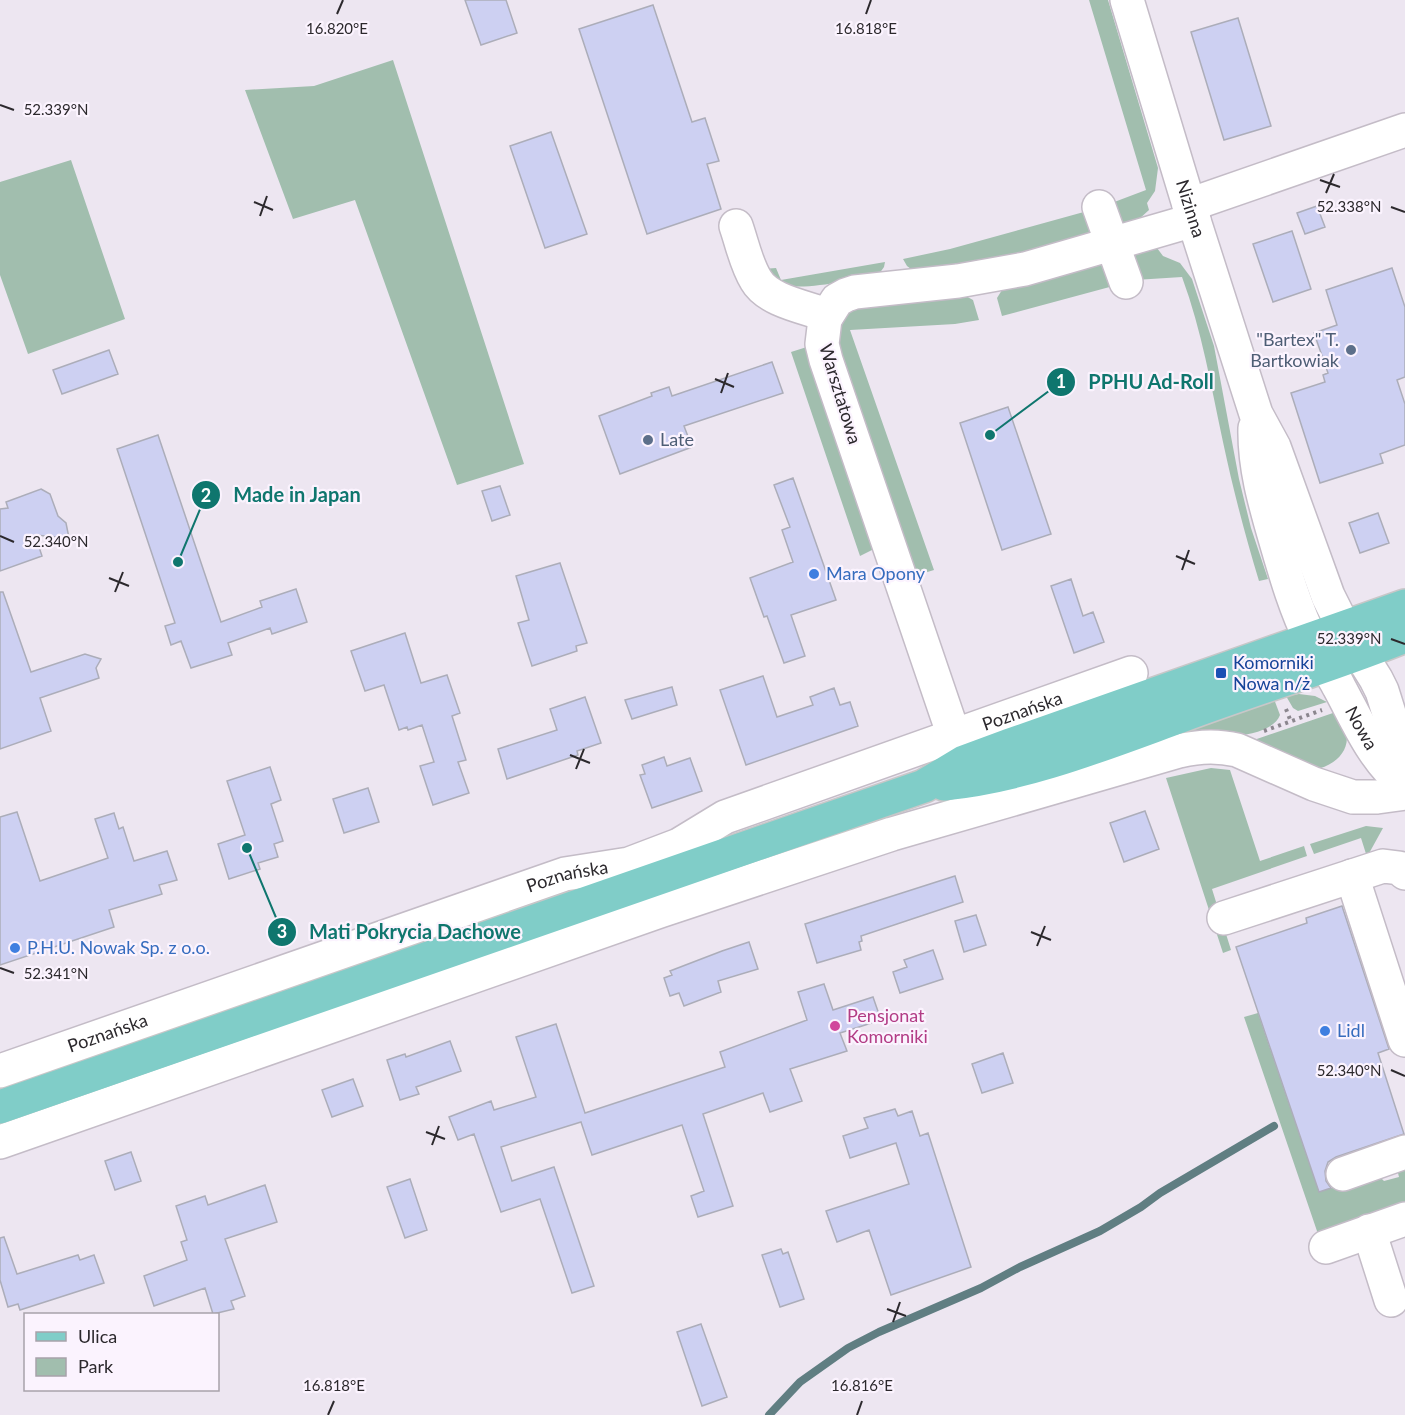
<svg xmlns="http://www.w3.org/2000/svg" width="1405" height="1415" viewBox="0 0 1405 1415" font-family="Lato,sans-serif">
<style>
.green{fill:#a1beae}
.lines{fill:none;stroke-linecap:round;stroke-linejoin:round}
.stream{stroke:#607e82;stroke-width:8}
.building{fill:#cdd0f2;stroke:#acadb9;stroke-width:1.5}
.minor-casing{stroke:#c4bcc7;stroke-width:36}
.major-casing{stroke:#c8c7c8;stroke-width:36}
.path{stroke:#8b868e;stroke-width:4;stroke-dasharray:3 4.5;stroke-linecap:butt}
.minor{stroke:#fff;stroke-width:33}
.major{stroke:#80cdc8;stroke-width:33}
.ticks{fill:none;stroke:#2c292d;stroke-width:2}
.service-dot{fill:#5c6f8a;stroke:#fbf3fe;stroke-width:2}
.shop-dot{fill:#3f7fe0;stroke:#fbf3fe;stroke-width:2}
.transit-dot{fill:#1a4fb4;stroke:#fbf3fe;stroke-width:2}
.hotel-dot{fill:#d1479c;stroke:#fbf3fe;stroke-width:2}
.labels{text-anchor:middle;stroke-width:4.5;stroke-linejoin:round;paint-order:stroke}
.street-label{font-size:18px;fill:#2c292d;stroke:#fbf3fe}
.service-label{font-size:18px;fill:#4e5e75;stroke:#fbf3fe;text-anchor:end}
.shop-label{font-size:18px;fill:#366cbe;stroke:#fbf3fe;text-anchor:start}
.transit-label{font-size:18px;fill:#164399;stroke:#fbf3fe;text-anchor:start}
.hotel-label{font-size:18px;fill:#b23c85;stroke:#fbf3fe;text-anchor:start}
.ticks-label{font-size:15px;text-anchor:middle;fill:#2c292d;stroke:#fbf3fe;stroke-width:4.5;stroke-linejoin:round;paint-order:stroke}
.leader{fill:none;stroke:#0f766e;stroke-width:2}
.callout-dot{fill:#0f766e;stroke:#fbf3fe;stroke-width:2}
.mark-label{font-size:18px;text-anchor:middle;font-weight:bold;fill:#fff}
.callout-label{font-size:20px;text-anchor:middle;font-weight:bold;fill:#0f766e;stroke:#fbf3fe;stroke-width:4.5;stroke-linejoin:round;paint-order:stroke}
</style>
<rect width="100%" height="100%" fill="#ede6f1"/>
<path class="green" d="M 1089,0 L 1108,0 L 1158,168 L 1155,191 L 1147,203 L 1149,210 L 1138,220 L 1122,227 L 1109,204 L 1146,190 Z
M 393,60 L 524,464 L 457,485 L 355,200 L 293,219 L 245,90 L 314,86 Z
M 71,160 L 125,319 L 28,354 L 0,275 L 0,182 Z
M 1091,210 L 1095,232 L 1063,248 L 915,272 L 907,266 L 903,259 L 950,249 Z
M 1157,248 L 1163,256 L 1180,263 L 1192,279 L 1214,346 L 1239,479 L 1251,528 L 1268,579 L 1259,581 C 1245,535 1233,489 1223,442 C 1211,386 1202,331 1182,277 L 1135,280 L 1129,255 Z
M 885,262 L 884,267 L 879,274 C 857,279 801,292 781,284 C 774,282 768,274 763,269 L 776,268 L 781,280 Z
M 1102,262 L 1117,285 L 1002,316 L 997,298 L 1002,290 Z
M 964,295 L 973,300 L 979,320 L 955,324 L 850,330 L 934,570 L 911,577 L 839,364 C 839,340 833,321 857,307 Z
M 810,346 L 874,549 L 860,556 L 791,352 Z
M 1299,694 L 1315,696 L 1327,702 L 1298,711 L 1293,708 L 1286,696 Z
M 1274,699 L 1280,715 C 1271,740 1206,738 1183,739 L 1181,733 Z
M 1333,713 L 1338,714 C 1341,719 1345,726 1346,732 C 1351,751 1333,767 1315,769 L 1251,741 Z
M 1211,768 L 1230,770 L 1260,861 L 1304,846 L 1307,856 L 1212,889 L 1231,950 L 1223,953 L 1166,778 Z
M 1366,826 L 1383,828 L 1367,857 L 1361,838 L 1314,854 L 1310,844 Z
M 1258,1013 L 1319,1192 L 1377,1174 L 1384,1181 L 1399,1177 L 1397,1169 L 1405,1167 L 1405,1204 L 1318,1234 L 1244,1017 Z"/>
<g class="lines">
<path class="stream" d="M 769,1415 L 800,1382 L 848,1348 L 879,1332 L 981,1288 L 1020,1267 L 1100,1231 L 1141,1207 L 1160,1193 L 1274,1126"/>
</g>
<path class="building" d="M 465,0 L 506,0 L 517,33 L 481,45 Z
M 653,5 L 692,122 L 705,118 L 719,161 L 707,164 L 721,209 L 647,234 L 579,29 Z
M 1238,18 L 1271,126 L 1224,140 L 1191,32 Z
M 551,132 L 587,234 L 545,248 L 510,146 Z
M 1317,206 L 1325,227 L 1305,234 L 1297,213 Z
M 1292,231 L 1311,289 L 1273,302 L 1253,244 Z
M 1392,268 L 1405,307 L 1405,377 L 1397,380 L 1405,404 L 1405,445 L 1380,454 L 1383,463 L 1320,483 L 1291,393 L 1325,382 L 1323,375 L 1328,373 L 1314,333 L 1337,325 L 1326,290 Z
M 109,350 L 118,374 L 62,394 L 53,370 Z
M 772,362 L 783,393 L 684,426 L 692,447 L 620,474 L 599,416 L 652,396 L 651,393 L 669,387 L 672,396 Z
M 1008,407 L 1051,534 L 1002,550 L 960,423 Z
M 158,435 L 221,622 L 262,607 L 260,601 L 296,589 L 307,622 L 272,634 L 270,628 L 228,643 L 232,655 L 191,668 L 181,641 L 171,645 L 165,626 L 175,623 L 117,449 Z
M 793,478 L 836,600 L 791,615 L 805,656 L 784,663 L 767,616 L 764,617 L 750,578 L 793,562 L 782,530 L 790,527 L 774,485 Z
M 500,486 L 510,515 L 492,521 L 482,491 Z
M 41,489 L 50,494 L 58,516 L 66,523 L 69,538 L 35,535 L 42,556 L 0,571 L 0,509 L 8,508 L 6,502 Z
M 1378,513 L 1389,543 L 1360,553 L 1349,523 Z
M 560,563 L 587,643 L 576,646 L 577,651 L 532,666 L 518,623 L 529,620 L 516,576 Z
M 1071,579 L 1083,616 L 1093,612 L 1104,642 L 1074,653 L 1051,586 Z
M 0,592 L 3,592 L 31,672 L 85,654 L 101,659 L 96,668 L 99,678 L 40,698 L 51,731 L 0,749 Z
M 405,633 L 421,683 L 447,675 L 460,713 L 452,716 L 466,760 L 458,762 L 469,793 L 433,805 L 420,766 L 434,762 L 422,725 L 408,730 L 407,727 L 399,730 L 384,685 L 365,691 L 351,651 Z
M 763,676 L 777,717 L 813,705 L 810,697 L 834,688 L 840,705 L 850,702 L 858,726 L 746,765 L 720,690 Z
M 672,687 L 677,705 L 632,719 L 625,700 Z
M 585,697 L 601,743 L 577,751 L 578,755 L 507,779 L 498,749 L 557,730 L 550,709 Z
M 664,757 L 667,766 L 690,758 L 702,791 L 652,808 L 640,775 L 645,774 L 642,765 Z
M 270,767 L 281,800 L 271,804 L 283,841 L 274,844 L 278,857 L 258,863 L 260,869 L 229,879 L 218,844 L 245,835 L 227,781 Z
M 368,788 L 379,822 L 344,833 L 333,799 Z
M 1145,811 L 1159,849 L 1124,862 L 1110,823 Z
M 17,812 L 40,881 L 108,858 L 95,819 L 114,813 L 119,829 L 123,827 L 134,861 L 167,851 L 177,880 L 159,885 L 162,894 L 159,895 L 109,910 L 114,927 L 0,965 L 0,817 Z
M 955,876 L 963,902 L 861,936 L 862,941 L 859,942 L 861,950 L 817,963 L 805,924 Z
M 1342,906 L 1389,1049 L 1378,1053 L 1404,1134 L 1336,1157 L 1328,1162 L 1325,1171 L 1326,1181 L 1331,1188 L 1319,1192 L 1236,947 L 1307,923 L 1306,918 Z
M 976,915 L 986,945 L 964,952 L 955,921 Z
M 749,942 L 758,969 L 718,981 L 721,992 L 684,1006 L 679,993 L 670,996 L 664,978 L 672,975 L 670,971 L 722,951 Z
M 933,950 L 943,979 L 900,993 L 893,972 L 907,967 L 904,960 Z
M 824,984 L 833,1010 L 873,997 L 881,1020 L 840,1033 L 847,1051 L 790,1069 L 802,1101 L 770,1112 L 763,1093 L 703,1114 L 733,1206 L 698,1217 L 691,1196 L 704,1191 L 682,1125 L 592,1155 L 581,1122 L 501,1147 L 512,1181 L 554,1167 L 594,1286 L 572,1293 L 540,1199 L 501,1212 L 474,1134 L 458,1140 L 449,1117 L 491,1101 L 494,1110 L 536,1097 L 516,1037 L 556,1024 L 585,1113 L 725,1067 L 720,1052 L 807,1020 L 798,992 Z
M 450,1041 L 461,1071 L 416,1087 L 419,1094 L 400,1100 L 387,1060 L 405,1054 L 406,1057 Z
M 1003,1053 L 1013,1083 L 982,1093 L 972,1064 Z
M 353,1079 L 363,1106 L 332,1117 L 322,1090 Z
M 895,1109 L 898,1116 L 912,1111 L 920,1136 L 928,1133 L 971,1267 L 891,1295 L 869,1230 L 837,1242 L 826,1211 L 909,1184 L 896,1143 L 850,1158 L 843,1136 L 868,1128 L 864,1118 Z
M 131,1152 L 141,1181 L 115,1190 L 105,1161 Z
M 410,1179 L 427,1230 L 405,1238 L 387,1187 Z
M 265,1185 L 277,1222 L 225,1239 L 245,1296 L 231,1301 L 234,1309 L 213,1314 L 205,1288 L 154,1306 L 144,1276 L 187,1260 L 181,1242 L 187,1240 L 176,1206 L 205,1196 L 208,1205 Z
M 4,1237 L 17,1274 L 78,1255 L 80,1260 L 94,1255 L 104,1283 L 20,1310 L 18,1304 L 8,1307 L 0,1280 L 0,1238 Z
M 781,1249 L 783,1254 L 788,1252 L 804,1299 L 780,1307 L 762,1255 Z
M 701,1324 L 727,1397 L 702,1406 L 677,1332 Z"/>
<g class="lines">
<g class="minor-casing">
<g id="minor">
<path id="s1" d="M 1127,0 L 1189,205 L 1256,414 L 1274,447 L 1328,596 L 1344,628 L 1376,679 L 1382,691 L 1405,764"/>
<path d="M 1189,205 L 1405,130"/>
<path d="M 1099,207 L 1126,282"/>
<path d="M 736,226 C 742,243 746,264 756,280 C 768,301 805,307 827,315"/>
<path id="s2" d="M 1255,428 C 1254,468 1266,507 1277,545 C 1286,576 1296,610 1311,640 C 1319,656 1331,671 1339,687 C 1358,722 1373,759 1405,785"/>
<path d="M 954,736 L 826,360 L 822,344 L 825,319 L 837,300 L 846,295 L 855,292 L 958,281 L 1025,269 L 1194,220"/>
<path d="M 1352,876 L 1405,1040"/>
<path d="M 1224,918 L 1383,866 L 1399,868 L 1405,873"/>
<path id="s3" d="M 0,1071 L 565,874 L 629,864 L 679,845 L 725,817 L 1131,673"/>
<path d="M 0,1142 L 660,911 L 892,834 L 1179,751 C 1199,746 1216,745 1237,750 L 1314,784 L 1353,797 L 1377,797 L 1405,793"/>
<path d="M 1343,1174 L 1405,1152"/>
<path d="M 1369,1231 L 1391,1300"/>
<path d="M 1326,1247 L 1405,1219"/>
</g>
</g>
<g class="major-casing">
<path id="major" d="M 944,784 C 1025,776 1104,744 1181,716 C 1255,688 1331,666 1405,636
M 0,1107 L 924,786 L 964,762 L 1010,745 L 1405,606"/>
</g>
<path class="path" d="M 1286,709 L 1291,722
M 1264,731 L 1322,710"/>
<use href="#minor" class="minor"/>
<use href="#major" class="major"/>
</g>
<path class="ticks" d="M 337,14 L 343,0M 866,14 L 871,0M 0,105 L 14,110M 1320,180 L 1340,187M 1326,193 L 1334,174M 254,202 L 273,210M 1391,207 L 1405,212M 260,216 L 267,196M 715,379 L 734,387M 721,393 L 728,373M 0,536 L 14,542M 1176,556 L 1195,564M 1182,570 L 1189,550M 109,578 L 129,586M 115,592 L 123,572M 1391,639 L 1405,644M 570,755 L 590,763M 576,769 L 584,749M 1031,932 L 1051,940M 1037,946 L 1045,926M 0,968 L 14,973M 1391,1070 L 1405,1076M 426,1132 L 445,1139M 432,1145 L 439,1126M 887,1309 L 906,1316M 893,1322 L 900,1302M 328,1415 L 334,1401M 857,1415 L 862,1401"/>
<g class="service-dot">
<circle cx="1351" cy="350" r="6"/>
<circle cx="648" cy="440" r="6"/>
</g>
<g class="shop-dot">
<circle cx="814" cy="574" r="6"/>
<circle cx="15" cy="948" r="6"/>
<circle cx="1325" cy="1031" r="6"/>
</g>
<rect class="transit-dot" x="1215" y="667" width="12" height="12" rx="3"/>
<circle class="hotel-dot" cx="835" cy="1026" r="6"/>
<g class="labels">
<g class="street-label">
<text dy="6" stroke="none"><textPath href="#s1" startOffset="218">Nizinna</textPath></text>
<text transform="translate(840 394) rotate(73)" y="6">Warsztatowa</text>
<text dy="6" stroke="none"><textPath href="#s3" startOffset="1086">Poznańska</textPath></text>
<text dy="6" stroke="none"><textPath href="#s2" startOffset="322">Nowa</textPath></text>
<text dy="6" stroke="none"><textPath href="#s3" startOffset="600">Poznańska</textPath></text>
<text dy="6" stroke="none"><textPath href="#s3" startOffset="114">Poznańska</textPath></text>
</g>
<g class="service-label">
<text x="1339" y="346">"Bartex" T.<tspan x="1339" dy="21">Bartkowiak</tspan></text>
<text x="660" y="446" text-anchor="start">Late</text>
</g>
<g class="shop-label">
<text x="826" y="580">Mara Opony</text>
<text x="27" y="954">P.H.U. Nowak Sp. z o.o.</text>
<text x="1337" y="1037">Lidl</text>
</g>
<g class="transit-label">
<text x="1233" y="669">Komorniki<tspan x="1233" dy="21">Nowa n/ż</tspan></text>
</g>
<g class="hotel-label">
<text x="847" y="1022">Pensjonat<tspan x="847" dy="21">Komorniki</tspan></text>
</g>
</g>
<g class="ticks-label">
<text x="866" y="34">16.818°E</text>
<text x="337" y="34">16.820°E</text>
<text x="56" y="115">52.339°N</text>
<text x="1349" y="212">52.338°N</text>
<text x="56" y="547">52.340°N</text>
<text x="1349" y="644">52.339°N</text>
<text x="56" y="979">52.341°N</text>
<text x="1349" y="1076">52.340°N</text>
<text x="334" y="1391">16.818°E</text>
<text x="862" y="1391">16.816°E</text>
</g>
<path class="leader" d="M990 435L1061 382M178 562L206 495M247 848L282 932"/>
<g class="callout-dot">
<circle cx="990" cy="435" r="6"/>
<circle cx="178" cy="562" r="6"/>
<circle cx="247" cy="848" r="6"/>
<circle cx="1061" cy="382" r="15"/>
<circle cx="206" cy="495" r="15"/>
<circle cx="282" cy="932" r="15"/>
</g>
<g class="mark-label">
<text x="1061" y="388">1</text>
<text x="206" y="502">2</text>
<text x="282" y="938">3</text>
</g>
<g class="callout-label">
<text x="1151" y="389">PPHU Ad-Roll</text>
<text x="297" y="502">Made in Japan</text>
<text x="415" y="939">Mati Pokrycia Dachowe</text>
</g>
<rect x="24" y="1313" width="195" height="78" fill="#fbf3fe" stroke="#a8a2aa" stroke-width="1.5"/>
<rect x="36" y="1332" width="30" height="9" fill="#80cdc8" stroke="#a8a2aa" stroke-width="1.5"/>
<text x="78" y="1343" font-size="18" fill="#2c292d">Ulica</text>
<rect x="36" y="1358" width="30" height="18" fill="#a1beae" stroke="#a8a2aa" stroke-width="1.5"/>
<text x="78" y="1373" font-size="18" fill="#2c292d">Park</text>
</svg>
